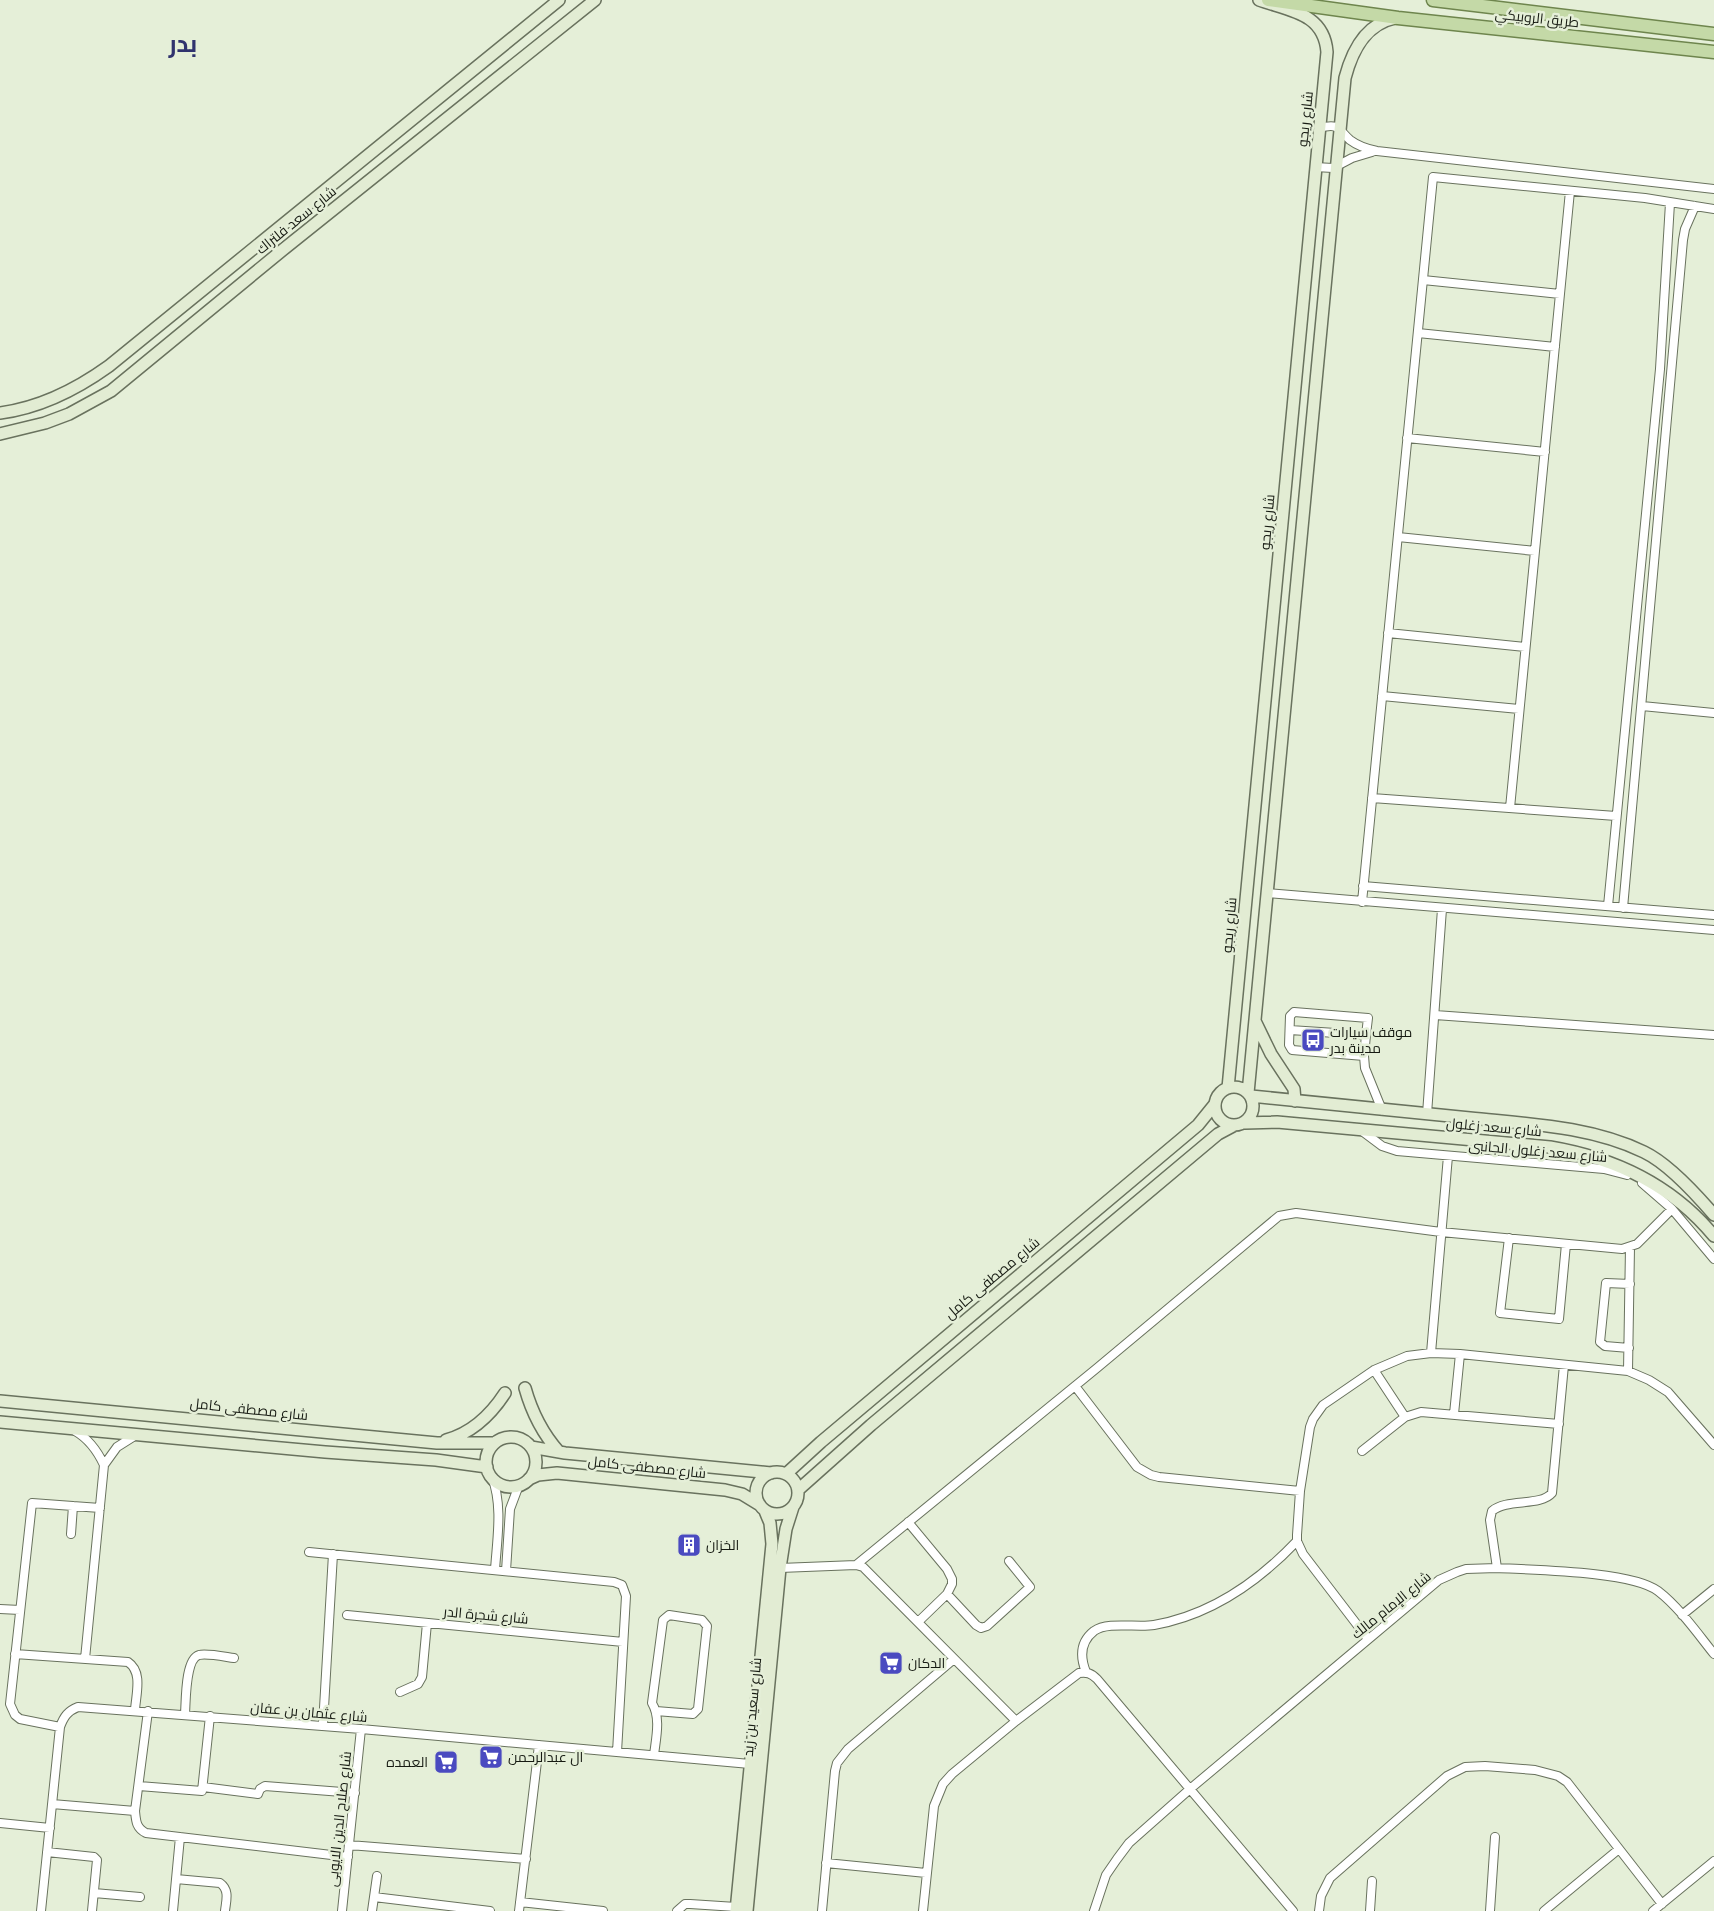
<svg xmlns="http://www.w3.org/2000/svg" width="1714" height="1911" viewBox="0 0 1714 1911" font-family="Lato,Cairo,sans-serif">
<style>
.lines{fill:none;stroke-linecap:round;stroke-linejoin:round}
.street-casing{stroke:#69725e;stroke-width:10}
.secondary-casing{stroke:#69725e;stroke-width:14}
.primary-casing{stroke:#6e854d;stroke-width:15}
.street{stroke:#fff;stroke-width:8}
.secondary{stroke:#e2ecd3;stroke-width:11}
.primary{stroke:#c4d9a7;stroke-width:12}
.labels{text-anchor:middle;stroke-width:5;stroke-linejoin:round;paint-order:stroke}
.street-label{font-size:14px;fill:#161a12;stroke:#e5efd8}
.poi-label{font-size:14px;fill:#161a12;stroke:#e5efd8;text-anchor:start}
.town-label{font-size:24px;font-weight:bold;fill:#30336e;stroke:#e5efd8}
</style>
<rect width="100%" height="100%" fill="#e5efd8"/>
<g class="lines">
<g class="street-casing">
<path id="street" d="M 1319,128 C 1339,123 1337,128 1350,140 C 1358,146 1367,149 1377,151 L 1714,189
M 1315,167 L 1333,168 L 1352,158 L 1372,152
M 1423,280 L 1560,294
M 1418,333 L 1555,347
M 1407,438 L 1545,452
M 1398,537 L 1535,551
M 1388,633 L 1525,647
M 1382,696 L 1519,709
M 1642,706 L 1714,713
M 1372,798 L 1616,816
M 1510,808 L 1570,191
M 1363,886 L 1714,915
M 1267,893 L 1714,930
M 1362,902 L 1433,177 L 1645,198 L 1714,209
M 1608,906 L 1660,369 L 1670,203
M 1623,908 L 1683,240 L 1685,229 L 1695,206
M 1435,1015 L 1714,1035
M 1290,1030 L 1366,1035 L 1364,1056 L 1365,1068 L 1382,1110
M 1364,1056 L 1292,1050 L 1289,1045 L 1290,1016 L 1294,1012 L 1368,1018 L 1366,1035
M 1427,1114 L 1442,909
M 1362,1131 L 1382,1146 L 1397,1151 L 1604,1169 L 1627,1175
M 1642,1183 L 1672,1209 L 1714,1259
M 1509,1238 L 1500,1313 L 1559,1319 L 1566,1244
M 1629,1348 L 1605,1346 L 1600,1342 L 1606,1283 L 1630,1284
M 1431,1353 L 1448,1156
M 1374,1370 L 1405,1417
M 1628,1371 L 1630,1247
M 1075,1386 L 1137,1467 L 1151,1475 L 1159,1477 L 1300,1491
M 1454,1414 L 1460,1354
M 75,1431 C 89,1439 97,1450 104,1465
M 1362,1451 L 1405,1417 L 1421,1412 L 1559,1424
M 492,1477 C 503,1506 497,1539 495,1570
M 908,1522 L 947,1569 L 952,1579 L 952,1584 L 947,1594 L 918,1622
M 71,1534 L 73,1506
M 309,1552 L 614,1582 L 622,1585 L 626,1596 L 617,1752
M 856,1565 L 1097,1368 L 1279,1216 L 1296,1213 L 1441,1232 L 1622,1249 L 1637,1244 L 1672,1209
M 780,1568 L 856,1565 L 863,1567 L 1016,1721
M 1497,1568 L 1490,1520 L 1492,1511 C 1507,1498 1540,1507 1552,1493 L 1564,1365
M 506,1571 L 510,1509 L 519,1485
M 947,1594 L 976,1625 L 981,1628 L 987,1626 L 1030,1587 L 1009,1561
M 0,1609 L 20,1610
M 347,1615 L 623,1642
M 1682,1615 L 1714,1589
M 1368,1639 L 1303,1554 L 1297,1541 L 1297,1535 L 1300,1491 L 1310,1427 L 1313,1419 L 1323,1405 L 1374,1370 L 1407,1356 L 1431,1353 L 1460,1354 L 1628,1371 L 1649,1380 L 1668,1392 L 1714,1445
M 15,1654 L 128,1662 C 143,1672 136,1694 135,1710
M 85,1659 L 104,1465 L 117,1447 L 136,1435
M 1086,1672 C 1080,1657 1080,1642 1094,1631 C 1108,1621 1137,1628 1154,1625 C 1211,1615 1258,1582 1297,1541
M 400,1692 L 418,1684 L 422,1677 L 427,1623
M 148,1711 L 135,1811 C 136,1821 136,1828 146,1833 L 348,1857
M 185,1714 C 186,1701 185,1659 199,1655 C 207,1653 226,1657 234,1658
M 323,1725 L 333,1554
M 60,1727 L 20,1719 L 15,1715 L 10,1704 L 32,1503 L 100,1508
M 654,1755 C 656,1738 661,1718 652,1703 L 663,1620 L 669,1615 L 702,1620 L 707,1626 L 698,1709 L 693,1714 L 656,1711
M 139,1786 L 202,1791 L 210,1716
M 203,1787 L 258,1794 L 260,1789 L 265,1786 L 355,1793
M 52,1804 L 135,1811
M 0,1823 L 50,1828
M 349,1845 L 526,1859
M 47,1852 L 94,1857 L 97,1860 L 92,1911
M 826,1863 L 926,1873
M 176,1879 L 220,1883 C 230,1890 226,1901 225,1911
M 94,1893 L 140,1897
M 374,1897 L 490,1911
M 520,1902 L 603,1911
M 41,1911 L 60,1727 C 64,1716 68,1711 78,1707 L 361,1729 L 750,1764
M 173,1911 L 180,1837
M 342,1911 L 361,1729
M 372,1911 L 377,1876
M 519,1911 L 539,1745
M 677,1911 L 685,1904 L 690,1904 L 736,1907
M 822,1911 L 835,1771 L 837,1763 L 848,1749 L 954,1659
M 923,1911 L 934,1806 L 943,1784 L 952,1774 L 1016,1721 L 1079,1673 C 1087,1672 1091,1673 1097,1679 L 1293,1911
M 1094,1911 L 1106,1875 L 1117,1859 L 1129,1843 L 1190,1789 L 1439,1580 L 1457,1572 L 1466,1569 L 1497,1568 C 1533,1570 1632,1571 1658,1591 C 1679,1607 1698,1634 1714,1654
M 1319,1911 L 1321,1896 L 1330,1878 L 1447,1776 L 1465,1767 L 1485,1766 L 1535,1770 L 1558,1776 L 1567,1782 L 1662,1904
M 1370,1911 L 1372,1881
M 1490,1911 L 1495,1837
M 1544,1911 L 1619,1849
M 1653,1911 L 1714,1861"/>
</g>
<g class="secondary-casing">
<path id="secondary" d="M 0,413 C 39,408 77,389 109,366 L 559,0
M 0,434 L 45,423 L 69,414 L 111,391 L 285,248 L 595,0
M 1255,1021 L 1271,1054 L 1294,1089 L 1295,1101
M1215 1106a19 19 0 1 1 38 0a19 19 0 1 1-38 0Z
M 1228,1088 L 1327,52 C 1324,13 1290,11 1259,0
M 1248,1093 L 1345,78 C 1352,51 1365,24 1395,18
M 1251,1096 C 1324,1104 1397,1111 1470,1118 C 1528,1124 1590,1126 1644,1152 C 1669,1164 1696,1194 1714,1215
M 1245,1123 L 1277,1122 L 1550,1147 C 1615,1158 1671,1184 1714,1236
M 525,1388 C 532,1413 542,1433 559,1452
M 0,1401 L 437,1443 L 494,1443
M 0,1422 L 325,1452 L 436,1460 L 487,1467
M486 1462a25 25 0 1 1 50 0a25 25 0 1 1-50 0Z
M 446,1440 C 472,1433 490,1416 505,1393
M 531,1447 L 565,1453 L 771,1473
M756 1493a21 21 0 1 1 42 0a21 21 0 1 1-42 0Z
M 786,1474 L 821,1442 L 1198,1125 L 1215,1104
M 529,1479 L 538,1475 L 557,1473 L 725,1490 L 742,1494 L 760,1505
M 798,1490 L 871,1425 L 1218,1134 L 1233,1126
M 736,1911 L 772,1544 L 770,1523 L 765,1511
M 747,1911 L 780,1568 L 786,1529 L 793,1507"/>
</g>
<g class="primary-casing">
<path id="primary" d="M 1268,0 L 1398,18 L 1714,52
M 1433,0 L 1714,34"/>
</g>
<use href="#street" class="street"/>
<use href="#secondary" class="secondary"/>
<use href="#primary" class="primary"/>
</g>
<defs>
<g id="bus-square" transform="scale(1.25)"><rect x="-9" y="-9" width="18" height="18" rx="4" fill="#4a4ac0" stroke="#e5efd8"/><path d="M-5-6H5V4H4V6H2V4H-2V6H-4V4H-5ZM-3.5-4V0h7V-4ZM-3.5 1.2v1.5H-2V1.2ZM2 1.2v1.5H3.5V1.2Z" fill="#fff"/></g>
<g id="building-square" transform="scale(1.25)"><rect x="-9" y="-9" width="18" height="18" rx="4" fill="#4a4ac0" stroke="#e5efd8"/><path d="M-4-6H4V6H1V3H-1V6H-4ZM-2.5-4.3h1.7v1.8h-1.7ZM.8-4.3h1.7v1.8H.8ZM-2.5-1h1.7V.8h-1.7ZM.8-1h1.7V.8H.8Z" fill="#fff"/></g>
<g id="supermarket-square" transform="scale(1.25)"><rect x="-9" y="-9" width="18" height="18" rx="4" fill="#4a4ac0" stroke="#e5efd8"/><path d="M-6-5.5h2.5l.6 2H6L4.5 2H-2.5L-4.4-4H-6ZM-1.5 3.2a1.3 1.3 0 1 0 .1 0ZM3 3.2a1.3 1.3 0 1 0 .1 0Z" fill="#fff"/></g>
</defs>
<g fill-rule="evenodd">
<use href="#bus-square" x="1313" y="1040"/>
<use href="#building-square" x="689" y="1545"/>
<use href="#supermarket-square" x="891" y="1663"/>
<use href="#supermarket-square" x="491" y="1757"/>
<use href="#supermarket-square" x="446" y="1762"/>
</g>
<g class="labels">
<g class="street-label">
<text transform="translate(1537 18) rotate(6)" y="5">طريق الروبيكي</text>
<text transform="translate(1305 119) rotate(-84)" y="5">شارع ريجو</text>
<text transform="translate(296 220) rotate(-39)" y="5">شارع سعد فلتراك</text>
<text transform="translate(1267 522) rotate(-85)" y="5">شارع ريجو</text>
<text transform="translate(1229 925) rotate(-85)" y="5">شارع ريجو</text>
<text transform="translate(1494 1127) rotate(5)" y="5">شارع سعد زغلول</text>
<text transform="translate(1538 1151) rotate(5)" y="5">شارع سعد زغلول الجانبى</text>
<text transform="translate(992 1278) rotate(-40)" y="5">شارع مصطفى كامل</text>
<text transform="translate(249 1409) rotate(6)" y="5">شارع مصطفى كامل</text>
<text transform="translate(647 1467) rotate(6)" y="5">شارع مصطفى كامل</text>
<text transform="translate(1391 1605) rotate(-39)" y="5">شارع الإمام مالك</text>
<text transform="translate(486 1615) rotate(5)" y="5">شارع شجرة الدر</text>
<text transform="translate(752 1707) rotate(-85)" y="5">شارع سعيد بن زيد</text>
<text transform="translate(309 1712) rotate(5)" y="5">شارع عثمان بن عفان</text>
<text transform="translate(339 1819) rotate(-84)" y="5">شارع صلاح الدين الايوبى</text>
</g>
<g class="poi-label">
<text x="1330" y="1037">موقف سيارات<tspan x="1330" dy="16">مدينة بدر</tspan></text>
<text x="706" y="1550">الخزان</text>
<text x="908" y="1668">الدكان</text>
<text x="508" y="1762">ال عبدالرحمن</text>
<text x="428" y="1767" text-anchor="end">العمده</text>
</g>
<g class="town-label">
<text x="183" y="52">بدر</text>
</g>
</g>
</svg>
